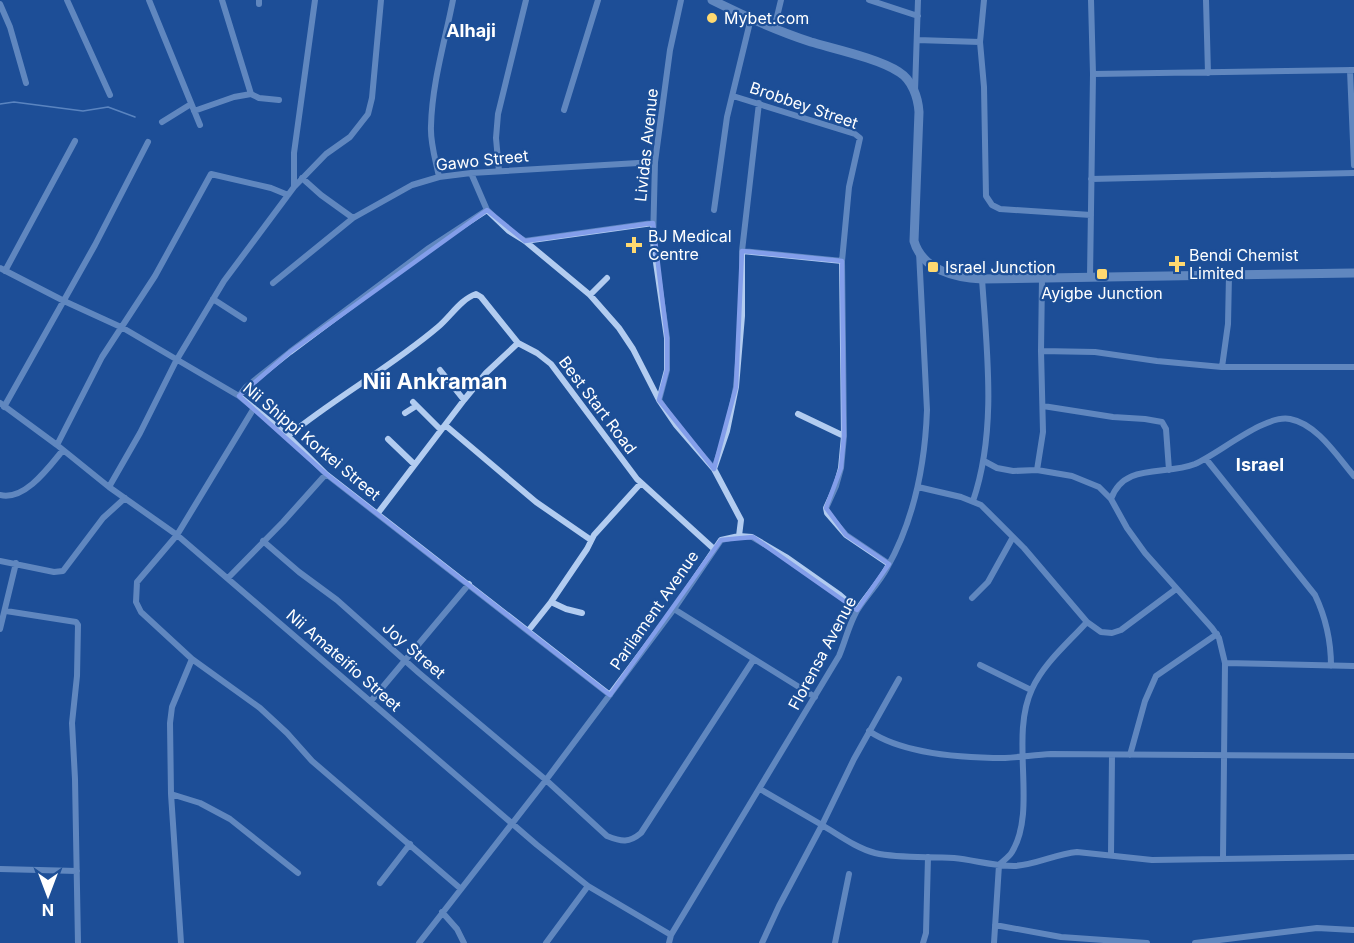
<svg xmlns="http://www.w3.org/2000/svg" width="1354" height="943" viewBox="0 0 1354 943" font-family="Inter,sans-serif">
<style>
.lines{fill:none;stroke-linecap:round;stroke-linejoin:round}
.stream{stroke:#a5c6f1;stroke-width:1.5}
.minor{stroke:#b2ccf0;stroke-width:6}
.tertiary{stroke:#b2ccf0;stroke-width:9}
.marked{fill:none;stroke:#839eea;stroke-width:4.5;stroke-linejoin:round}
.poi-dot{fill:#ffd970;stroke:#1d4f97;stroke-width:2}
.labels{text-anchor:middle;stroke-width:4.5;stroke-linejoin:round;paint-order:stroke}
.poi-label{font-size:16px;fill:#fff;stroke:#1d4f97;text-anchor:start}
.street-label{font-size:16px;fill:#fff;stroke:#1d4f97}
.neighbourhood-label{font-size:18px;font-weight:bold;fill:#fff;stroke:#1d4f97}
.district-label{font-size:22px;font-weight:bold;fill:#fff;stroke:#1d4f97}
</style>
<rect width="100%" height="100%" fill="#1d4f97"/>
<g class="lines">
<path class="stream" d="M 0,104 L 14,102 L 83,111 L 108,107 L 135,117"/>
<path class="minor" d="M 67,0 L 110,95
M 149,0 L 200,125
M 222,0 L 251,94 L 259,98 L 279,100
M 259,0 L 259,4
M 315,0 L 294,153 L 294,187 L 326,154 L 350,137 L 368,114 L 372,98 L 381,0
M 869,0 L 918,16
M 984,0 L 980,42 L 984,87 L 986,196 L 992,205 L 1000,209 L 1091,215
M 1206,0 L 1208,73
M 0,4 L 10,27 L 26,83
M 774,29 L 781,0
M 917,40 L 980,42
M 1350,70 L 1354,165
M 1093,74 L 1354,70
M 915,91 L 918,0
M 733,96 L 855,134 L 860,138 L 849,187 L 842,261 L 844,436 L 841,468 L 836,486 L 826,508 L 827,513 L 846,535 L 889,564
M 564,110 L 598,0
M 194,111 L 234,97 L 251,94
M 162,122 L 191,104
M 499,171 L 496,138 L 498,114 L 526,0
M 471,173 L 487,210 L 509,231 L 525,241 L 590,295 L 619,328 L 633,349 L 659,400 L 676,425 L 714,469 L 741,520 L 739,536
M 439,177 C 436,161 430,143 431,126 C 432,83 445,41 453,0
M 302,178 L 321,195 L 353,218
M 1091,179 L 1354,173
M 714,210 L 727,117 L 751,18
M 525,241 L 653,223
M 742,251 L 842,261
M 0,268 L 64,301 L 123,328 L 239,396 L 288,436 L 326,474 L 610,695
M 5,271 L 75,141
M 1090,277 L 1093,74 L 1091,0
M 273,283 L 353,218 L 412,185 L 439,177 L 471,173 L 655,162
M 590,295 L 607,278
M 213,299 L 244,319
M 1041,351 L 1095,352 L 1157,361 L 1222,367 L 1354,367
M 1222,367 L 1228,324 L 1229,275
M 440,370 L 464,400
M 239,396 L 246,387 L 290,352 L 429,248 L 487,210
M 659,400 L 667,370 L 667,338 L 653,242 L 655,162 L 670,50 L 681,0
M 413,402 L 441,430
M 0,403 L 57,445 L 109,487 L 177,535 L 537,845 L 588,886 L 671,935
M 1043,406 L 1113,417 L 1145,419 L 1162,422 L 1166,429 L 1169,470
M 4,407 L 95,245 L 148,142
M 254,408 L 177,535 L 137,582 L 136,602 L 141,612 L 192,659 L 260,708 L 287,733 L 312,761 L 461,889
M 405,413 L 416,406
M 798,414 L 844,436
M 445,425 L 536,502 L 591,540
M 288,436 C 336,397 391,367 438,327 C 450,317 461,299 476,294 L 481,297 L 518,343 L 537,353 L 551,364 L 637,479 L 714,549
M 388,439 L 414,464
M 57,445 L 102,357 L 155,276 L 211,174 L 271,188 L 288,195
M 1206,459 L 1315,595 C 1326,618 1331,640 1331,666
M 984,461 L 997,468 L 1013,471 L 1037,470 L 1072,476 L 1099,487 L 1111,499 L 1127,528 L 1145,553 L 1212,628 L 1219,638 L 1225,663 L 1223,858
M 714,469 L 727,431 L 736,387 L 742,316 L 742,251 L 759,103
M 1037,470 L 1043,432 L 1041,351 L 1042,278
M 109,487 L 140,433 L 176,361 L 224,281 L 294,187
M 918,487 L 961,497 L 981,505 L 1024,548 L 1087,622 L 1101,632 L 1112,633 L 1121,630 L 1176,589
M 0,495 C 25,501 49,467 63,450
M 1111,499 C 1124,462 1165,476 1195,464 C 1220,453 1265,414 1290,419 C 1317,424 1337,456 1354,476
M 973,501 C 997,431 987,352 982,279
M 378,513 L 464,400 L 486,373 L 518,343
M 263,541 L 299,572 L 337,600 L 419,673 L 546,780 L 607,836 C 622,842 629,843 641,833 L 754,659
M 0,561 L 54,572 L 63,571 L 103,518 L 125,498
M 228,578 L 283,522 L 326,474
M 972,598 L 988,582 L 1013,537
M 551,602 L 566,609 L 582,613
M 674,609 L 815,697
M 6,611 L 76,622 L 78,625 L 77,676 L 72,723 L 75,779 L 78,943
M 0,629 L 16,563
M 528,631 L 551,602 L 587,549 L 594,535 L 641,483
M 1225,663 L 1354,666
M 980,665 L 1031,690
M 899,679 L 854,759 L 822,825 C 839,835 856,848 875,853 C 901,859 928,856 954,858 C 974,860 994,866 1014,866 C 1036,865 1055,854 1077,852 L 1152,860 L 1354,857
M 371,701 L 469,584
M 869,731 C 903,754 964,758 1005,758 C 1020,757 1036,755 1051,754 L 1354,756
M 1130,755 L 1145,701 L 1156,676 L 1217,634
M 760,789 L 822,825 L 779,906 L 762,943
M 171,794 L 200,803 L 230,819 L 298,873
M 1111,855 L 1112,755
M 0,869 L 77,871
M 380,883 L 410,844
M 442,912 L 457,929 L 464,943
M 995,925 L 1061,937 L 1147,943
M 181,943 L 171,794 L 170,723 L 172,707 L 192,659
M 419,943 L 546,780 L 674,609 L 721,540 L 739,536 L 752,537 L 786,557 L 840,595 L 857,610
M 546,943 L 588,886
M 669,943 L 671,935 L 839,656 C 845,642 850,621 858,609 C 867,595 879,583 887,568 C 914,520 925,465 927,410 L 919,252
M 835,943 L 849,874
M 923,943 L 926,933 L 928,857
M 994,943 L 999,865 C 1003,861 1009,857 1012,852 C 1038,809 1009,738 1032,689 C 1044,663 1068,643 1087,622
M 1195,943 L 1317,928 L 1354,930"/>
<path class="tertiary" d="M 712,0 C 744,16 777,31 811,42 C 835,49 880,59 899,72 C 912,80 918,97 919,112 L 914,241 C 922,270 956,278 982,279 L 1354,273"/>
</g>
<path d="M0 0H1354V943H0ZM 487,210 L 525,241 L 653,223 L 667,338 L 667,370 L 659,400 L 714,469 L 736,387 L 742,251 L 842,261 L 844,436 L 841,468 L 826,508 L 846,535 L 889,564 L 857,610 L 753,537 L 721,540 L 610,695 L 326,474 L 239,396 L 290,352 Z" fill="#1d4f97" fill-opacity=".55" fill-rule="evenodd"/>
<path class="marked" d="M 487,210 L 525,241 L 653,223 L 667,338 L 667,370 L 659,400 L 714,469 L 736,387 L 742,251 L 842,261 L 844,436 L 841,468 L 826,508 L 846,535 L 889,564 L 857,610 L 753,537 L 721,540 L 610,695 L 326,474 L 239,396 L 290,352 Z"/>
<g class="poi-dot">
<circle cx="712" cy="18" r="6"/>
<path d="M631 236h6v6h6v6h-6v6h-6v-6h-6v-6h6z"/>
<path d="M1174 255h6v6h6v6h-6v6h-6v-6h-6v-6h6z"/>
<rect x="927" y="261" width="12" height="12" rx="3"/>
<rect x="1096" y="268" width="12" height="12" rx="3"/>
</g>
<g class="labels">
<g class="poi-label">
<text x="724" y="24">Mybet.com</text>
<text x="648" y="242">BJ Medical<tspan x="648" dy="18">Centre</tspan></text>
<text x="1189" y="261">Bendi Chemist<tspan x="1189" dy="18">Limited</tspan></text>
<text x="945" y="273">Israel Junction</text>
<text x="1102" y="299" text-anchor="middle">Ayigbe Junction</text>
</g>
<g class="street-label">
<text transform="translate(804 105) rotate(19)" y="6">Brobbey Street</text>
<text transform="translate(646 145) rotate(-84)" y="6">Lividas Avenue</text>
<text transform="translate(482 160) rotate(-6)" y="6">Gawo Street</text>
<text transform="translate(598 405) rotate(53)" y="6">Best Start Road</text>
<text transform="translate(312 441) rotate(40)" y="6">Nii Shippi Korkei Street</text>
<text transform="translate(654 610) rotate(-55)" y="6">Parliament Avenue</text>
<text transform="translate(414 650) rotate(41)" y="6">Joy Street</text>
<text transform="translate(822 653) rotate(-62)" y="6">Florensa Avenue</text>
<text transform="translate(344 660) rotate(41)" y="6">Nii Amateifio Street</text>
</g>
<g class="neighbourhood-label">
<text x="471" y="37">Alhaji</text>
<text x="1260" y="471">Israel</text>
</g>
<g class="district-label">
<text x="435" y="389">Nii Ankraman</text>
</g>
</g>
<g transform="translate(48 895) rotate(180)" stroke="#1d4f97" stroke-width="4.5" paint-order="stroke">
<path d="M0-4.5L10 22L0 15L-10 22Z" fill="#ffffff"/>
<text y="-9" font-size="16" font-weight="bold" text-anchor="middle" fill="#ffffff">N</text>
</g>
</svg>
